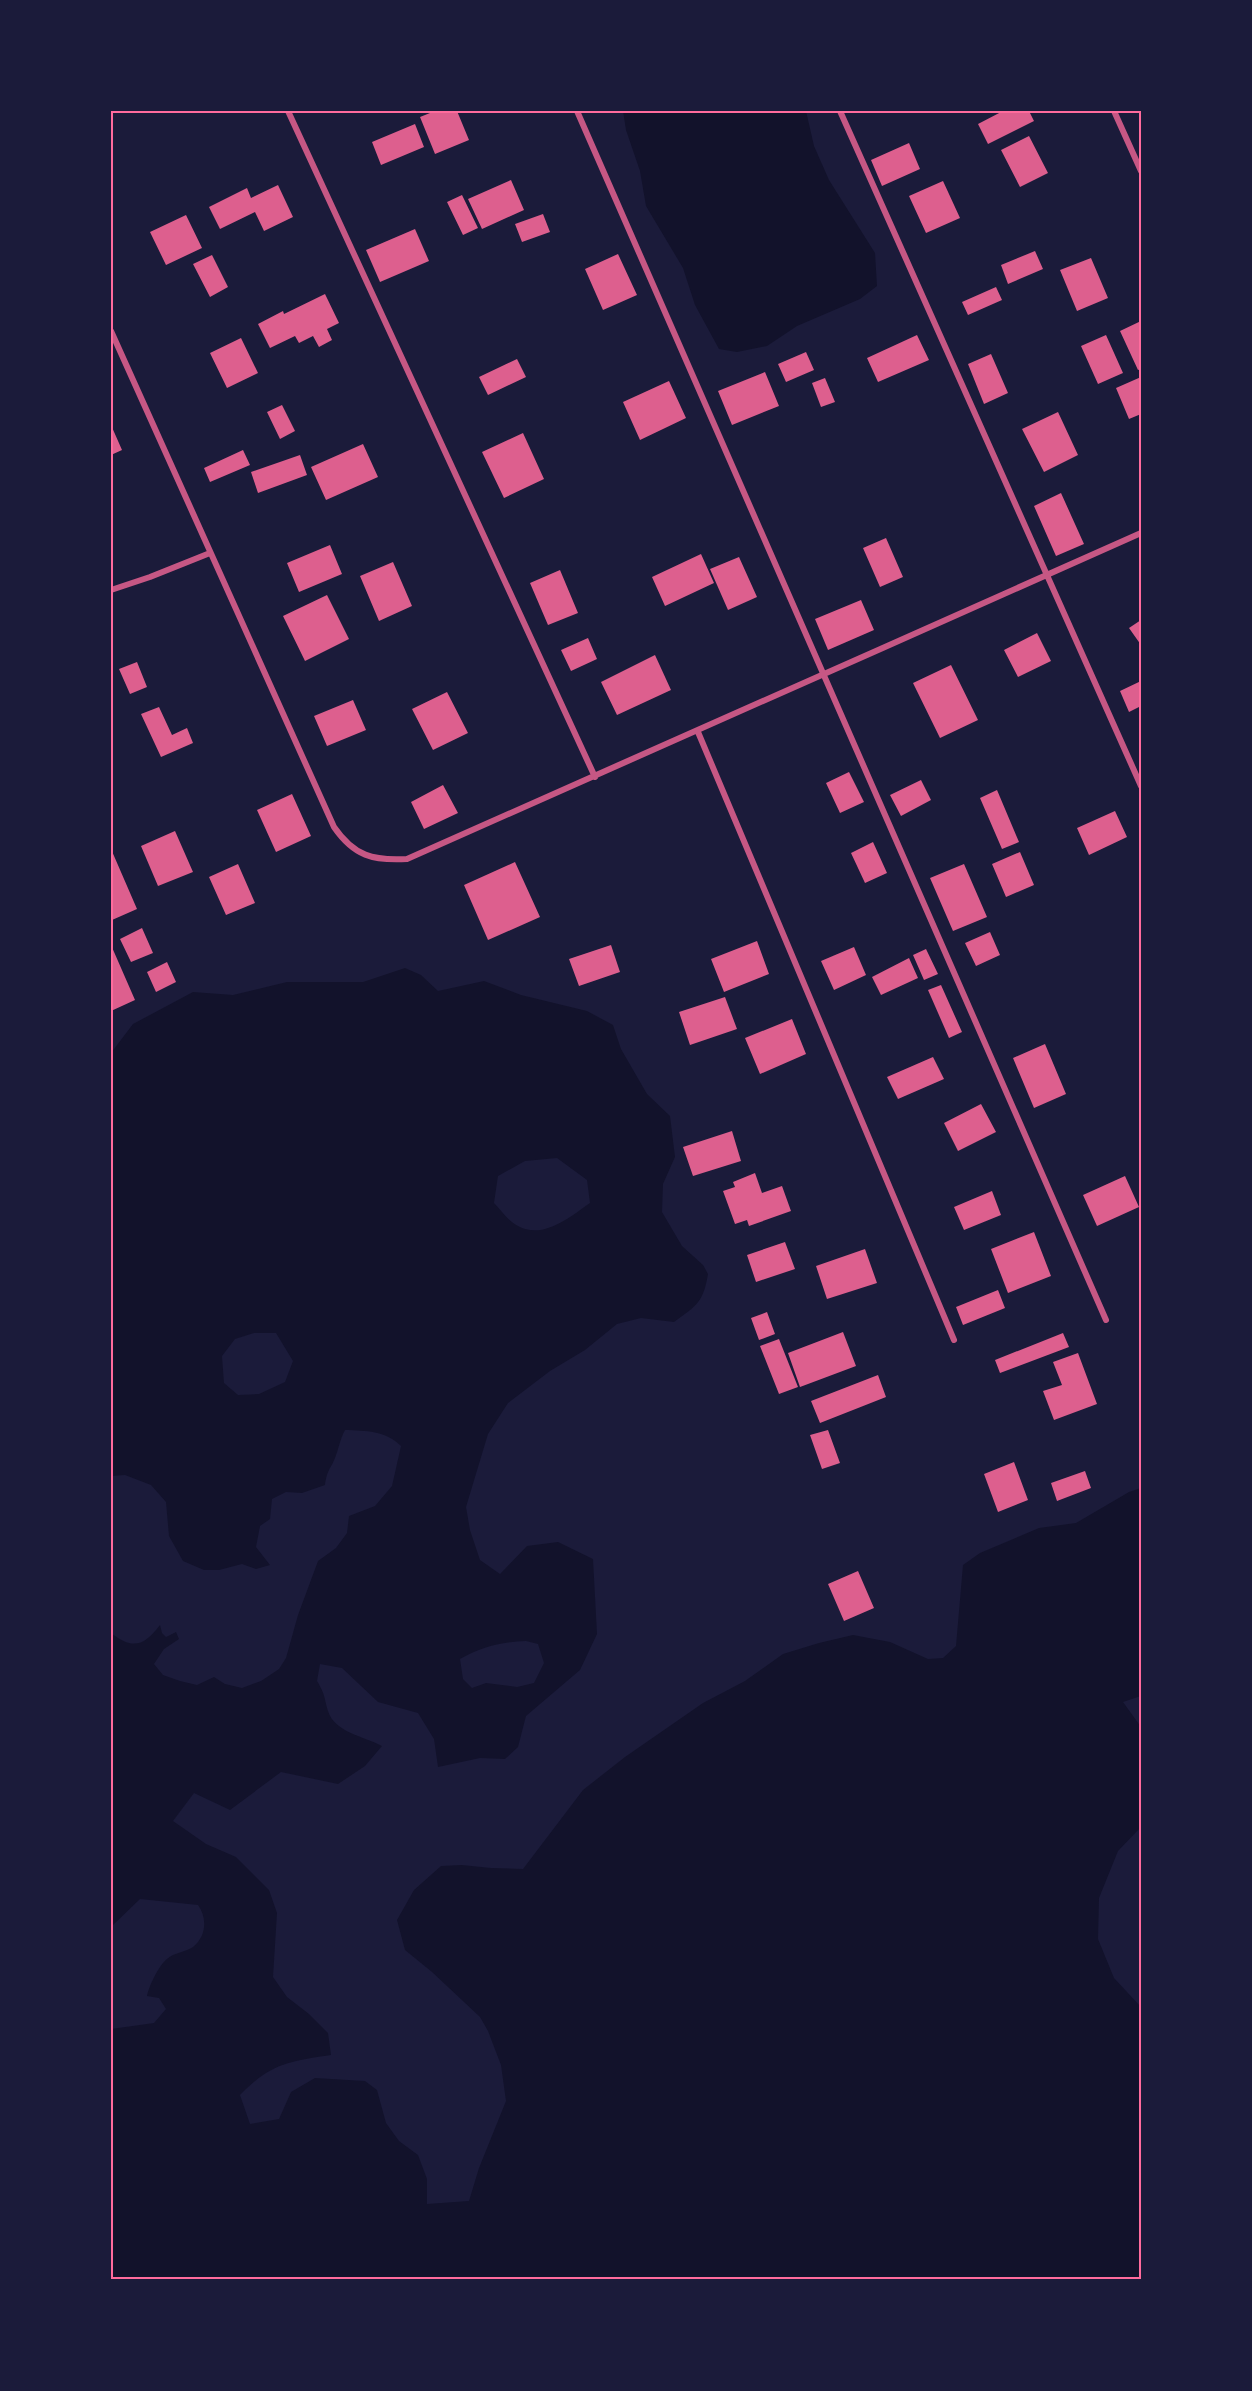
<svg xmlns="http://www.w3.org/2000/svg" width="1252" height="2391" viewBox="0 0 1252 2391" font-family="'DM Sans',sans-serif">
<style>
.water{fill:#12122b;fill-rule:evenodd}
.building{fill:#dd5f8e}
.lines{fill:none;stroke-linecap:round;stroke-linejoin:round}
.minor{stroke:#c65784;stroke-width:6}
.neatline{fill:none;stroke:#ff6b9d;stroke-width:2}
</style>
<rect width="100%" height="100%" fill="#1b1b3a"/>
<path class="water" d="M 623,111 L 806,111 L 814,146 L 829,180 L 875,253 L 877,286 L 860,299 L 797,326 L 767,346 L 737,352 L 719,349 L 695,305 L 683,268 L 646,206 L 640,171 L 626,130 Z
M 405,968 L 421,975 L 438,991 L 484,981 L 521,995 L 587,1011 L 613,1025 L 621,1049 L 647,1094 L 670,1116 L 675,1157 L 663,1184 L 662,1212 L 682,1246 L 703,1265 L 708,1274 C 703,1303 697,1305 674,1322 L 641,1318 L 617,1324 L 585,1350 L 550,1371 L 508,1403 L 488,1434 L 466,1507 L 470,1530 L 480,1560 L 500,1574 L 527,1546 L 558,1542 L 593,1559 L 597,1634 L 580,1670 L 526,1716 L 518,1747 L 505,1759 L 480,1758 L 438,1767 L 434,1739 L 418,1713 L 378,1702 L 342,1668 L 320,1664 L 317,1681 C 325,1694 324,1697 328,1711 C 335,1733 364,1736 382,1746 L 365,1766 L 338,1784 L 281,1772 L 230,1810 L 194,1793 L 173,1821 L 206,1844 L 236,1857 L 269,1890 L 277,1913 L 273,1977 L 287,1997 L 309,2014 L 328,2033 L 331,2055 C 289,2061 270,2064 240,2095 L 250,2124 L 279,2119 L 291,2092 L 315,2078 L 365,2081 L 377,2090 L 386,2123 L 399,2141 L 418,2155 L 427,2179 L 427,2204 L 469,2201 L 479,2168 L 506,2101 L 501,2065 L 488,2031 L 480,2017 L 432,1972 L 405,1950 L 397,1920 L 414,1890 L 441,1866 L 462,1865 L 491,1868 L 523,1869 L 583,1790 L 625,1757 L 703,1703 L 745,1681 L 783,1654 L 819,1643 L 853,1635 L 890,1642 L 928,1659 L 943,1658 L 956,1646 L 963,1565 L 980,1553 L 1039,1528 L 1076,1523 L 1129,1492 L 1141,1488 L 1141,1696 L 1123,1702 L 1141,1727 L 1141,1827 L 1118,1851 L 1099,1898 L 1098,1939 L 1114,1978 L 1141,2007 L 1141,2280 L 111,2280 L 111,2029 L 154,2023 L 166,2009 L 159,1998 L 147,1996 C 149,1986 159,1965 167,1959 C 173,1953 185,1952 193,1947 C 207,1936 207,1917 198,1905 L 140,1899 L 111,1927 L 111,1633 C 133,1650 144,1646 160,1625 L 162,1633 L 166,1637 L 176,1632 L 179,1639 L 164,1649 L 154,1664 L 163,1675 L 180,1681 L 197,1685 L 214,1677 L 225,1684 L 242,1688 L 261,1681 L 279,1669 L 286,1658 L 298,1615 L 318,1561 L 336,1548 L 347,1533 L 349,1516 L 375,1506 L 392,1486 L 401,1446 C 385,1430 366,1431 345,1430 C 340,1439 339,1448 335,1458 C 330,1470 327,1470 325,1485 L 302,1493 L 286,1492 L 272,1499 L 270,1519 L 260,1526 L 256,1547 L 270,1565 L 256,1569 L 242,1564 L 219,1570 L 204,1570 L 183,1561 L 169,1536 L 166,1502 L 151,1485 L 125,1475 L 111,1476 L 111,1053 L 133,1024 L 193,992 L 233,995 L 287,982 L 363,982 ZM 557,1158 L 587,1180 L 590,1203 C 570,1217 543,1240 518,1226 C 509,1222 501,1210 494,1203 L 498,1176 L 525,1161 ZM 254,1333 L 276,1333 L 293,1361 L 285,1382 L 259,1394 L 238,1395 L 224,1383 L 222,1356 L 235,1339 ZM 526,1641 L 538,1644 L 544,1663 L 534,1683 L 517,1687 L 486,1683 L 472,1688 L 463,1679 L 460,1659 C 481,1647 501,1642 526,1641 Z"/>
<path class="building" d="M 435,111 L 457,111 L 469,140 L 435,154 L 420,117 Z
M 1003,111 L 1029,111 L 1034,121 L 988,144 L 978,124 Z
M 415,124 L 424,147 L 381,165 L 372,142 Z
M 1029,136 L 1048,173 L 1020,187 L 1001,150 Z
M 909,143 L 920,169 L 882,186 L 871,160 Z
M 511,180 L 524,210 L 482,229 L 468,199 Z
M 943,181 L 960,218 L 926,233 L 909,196 Z
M 278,185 L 293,217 L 264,231 L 255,212 L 220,229 L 209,207 L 247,188 L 251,198 Z
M 462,195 L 478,228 L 463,235 L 447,202 Z
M 543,214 L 550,232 L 522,242 L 515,224 Z
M 186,215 L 202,248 L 166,265 L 150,232 Z
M 415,229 L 429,261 L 380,282 L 366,250 Z
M 1035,251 L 1043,269 L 1008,284 L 1001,265 Z
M 618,254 L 637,295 L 603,310 L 585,269 Z
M 212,255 L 228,287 L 210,297 L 193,264 Z
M 1091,258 L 1108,298 L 1077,311 L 1060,270 Z
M 996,287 L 1002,300 L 968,315 L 962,302 Z
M 325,294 L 339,323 L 327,329 L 332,340 L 319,347 L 313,336 L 299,343 L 295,336 L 270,348 L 258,324 L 283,311 L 284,314 Z
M 1141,321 L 1141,369 L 1138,370 L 1120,331 Z
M 917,335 L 929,360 L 878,382 L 867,358 Z
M 1106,335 L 1123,373 L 1098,384 L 1081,346 Z
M 241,338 L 258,373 L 227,388 L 210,353 Z
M 806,352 L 814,370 L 786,382 L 778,364 Z
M 991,354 L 1008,393 L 984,404 L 968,364 Z
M 517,359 L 526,377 L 488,395 L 479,377 Z
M 765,372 L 779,406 L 732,425 L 718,391 Z
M 1141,377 L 1141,414 L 1129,419 L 1116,388 Z
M 825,378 L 835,402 L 821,407 L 812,383 Z
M 669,381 L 686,418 L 640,440 L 623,402 Z
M 282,405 L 295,431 L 280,439 L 267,412 Z
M 1058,412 L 1078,455 L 1044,472 L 1022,429 Z
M 111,425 L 122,450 L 111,455 Z
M 523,433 L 544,479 L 504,498 L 482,452 Z
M 363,444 L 378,477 L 326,500 L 311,467 Z
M 243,450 L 250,465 L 210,482 L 204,468 Z
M 300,455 L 307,475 L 258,493 L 251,472 Z
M 1061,493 L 1084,544 L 1056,556 L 1034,506 Z
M 886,538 L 903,577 L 880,587 L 863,548 Z
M 330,545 L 342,574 L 299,592 L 287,563 Z
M 701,554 L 714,583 L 665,606 L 652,577 Z
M 739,557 L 757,597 L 728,610 L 710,569 Z
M 393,562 L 412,606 L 379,621 L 360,576 Z
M 560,570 L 578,613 L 548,625 L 530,583 Z
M 327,595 L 349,639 L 305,661 L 283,616 Z
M 861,600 L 874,630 L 828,650 L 815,619 Z
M 1141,620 L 1141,645 L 1129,628 Z
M 1037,633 L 1051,661 L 1018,677 L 1004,650 Z
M 588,638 L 597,659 L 571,671 L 561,650 Z
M 655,655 L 671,690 L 617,715 L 601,682 Z
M 137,662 L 147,687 L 130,694 L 119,669 Z
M 951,665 L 978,720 L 940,738 L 913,683 Z
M 1141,681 L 1141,706 L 1129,712 L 1120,691 Z
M 447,692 L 468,733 L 433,750 L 412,709 Z
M 353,700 L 366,730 L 327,746 L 314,716 Z
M 159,707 L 172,735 L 187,728 L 193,743 L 161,757 L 141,714 Z
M 849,772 L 864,802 L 840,813 L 826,783 Z
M 921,780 L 931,800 L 901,816 L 890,795 Z
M 443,785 L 458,813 L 424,829 L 411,802 Z
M 997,790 L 1019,842 L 1002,849 L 980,798 Z
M 292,794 L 311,836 L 276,852 L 257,810 Z
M 1115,811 L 1127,837 L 1089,855 L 1077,828 Z
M 175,831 L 193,872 L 158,886 L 141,846 Z
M 873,842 L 887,873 L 865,883 L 851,853 Z
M 111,849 L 137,909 L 112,920 L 111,918 Z
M 1020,852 L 1034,885 L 1006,897 L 992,864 Z
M 515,862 L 540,917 L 488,940 L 464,885 Z
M 238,864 L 255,903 L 226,915 L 209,877 Z
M 964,864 L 987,917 L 953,931 L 930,878 Z
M 142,928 L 153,953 L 131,962 L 120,939 Z
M 990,932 L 1000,955 L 976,966 L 965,943 Z
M 757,941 L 769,974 L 724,992 L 711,959 Z
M 111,945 L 135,1000 L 111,1011 Z
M 611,945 L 620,972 L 579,986 L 569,959 Z
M 854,947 L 866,975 L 834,990 L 821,961 Z
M 926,949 L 938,974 L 924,980 L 913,955 Z
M 909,958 L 918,978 L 881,995 L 872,977 Z
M 167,962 L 176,982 L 156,992 L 147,972 Z
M 941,985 L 962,1032 L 949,1038 L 928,990 Z
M 725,997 L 737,1029 L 690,1045 L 679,1012 Z
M 792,1019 L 806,1054 L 760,1074 L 745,1038 Z
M 1045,1044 L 1066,1094 L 1034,1108 L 1013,1058 Z
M 933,1057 L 944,1079 L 898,1099 L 887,1077 Z
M 981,1104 L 996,1132 L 958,1151 L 944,1123 Z
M 732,1131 L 741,1161 L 693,1176 L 683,1147 Z
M 755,1173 L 762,1193 L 782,1186 L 791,1211 L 749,1226 L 747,1220 L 735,1224 L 723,1191 L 735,1187 L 733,1182 Z
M 1125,1176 L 1139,1207 L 1097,1226 L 1083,1195 Z
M 992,1191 L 1001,1215 L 964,1230 L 954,1207 Z
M 1034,1232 L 1051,1276 L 1008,1293 L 991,1249 Z
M 785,1242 L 795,1269 L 756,1282 L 747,1255 Z
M 865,1249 L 877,1283 L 827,1299 L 816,1266 Z
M 998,1290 L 1005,1308 L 963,1325 L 956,1307 Z
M 767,1312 L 775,1334 L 759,1340 L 751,1318 Z
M 843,1332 L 856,1366 L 800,1387 L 788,1353 Z
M 1063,1333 L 1069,1347 L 1000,1373 L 995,1360 Z
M 779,1339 L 798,1387 L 779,1394 L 760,1346 Z
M 1078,1353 L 1097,1404 L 1054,1420 L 1043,1391 L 1062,1385 L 1053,1362 Z
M 878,1375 L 886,1397 L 820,1423 L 811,1401 Z
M 828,1430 L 840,1463 L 822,1469 L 810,1435 Z
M 1014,1462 L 1028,1500 L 998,1512 L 984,1474 Z
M 1085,1471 L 1091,1488 L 1057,1501 L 1051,1483 Z
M 858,1571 L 874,1608 L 844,1621 L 828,1584 Z"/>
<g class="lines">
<path class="minor" d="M 288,111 L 595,777
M 577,111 L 1106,1320
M 840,111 L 1141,786
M 1114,111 L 1141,171
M 111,331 L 334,827 C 354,856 373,861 407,859 C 653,752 896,641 1141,533
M 111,590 L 150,577 L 210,553
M 698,732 L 954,1340"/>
</g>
<rect width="1252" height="2391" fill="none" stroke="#1b1b3a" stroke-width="225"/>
<rect x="112" y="112" width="1028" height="2166" class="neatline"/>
</svg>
